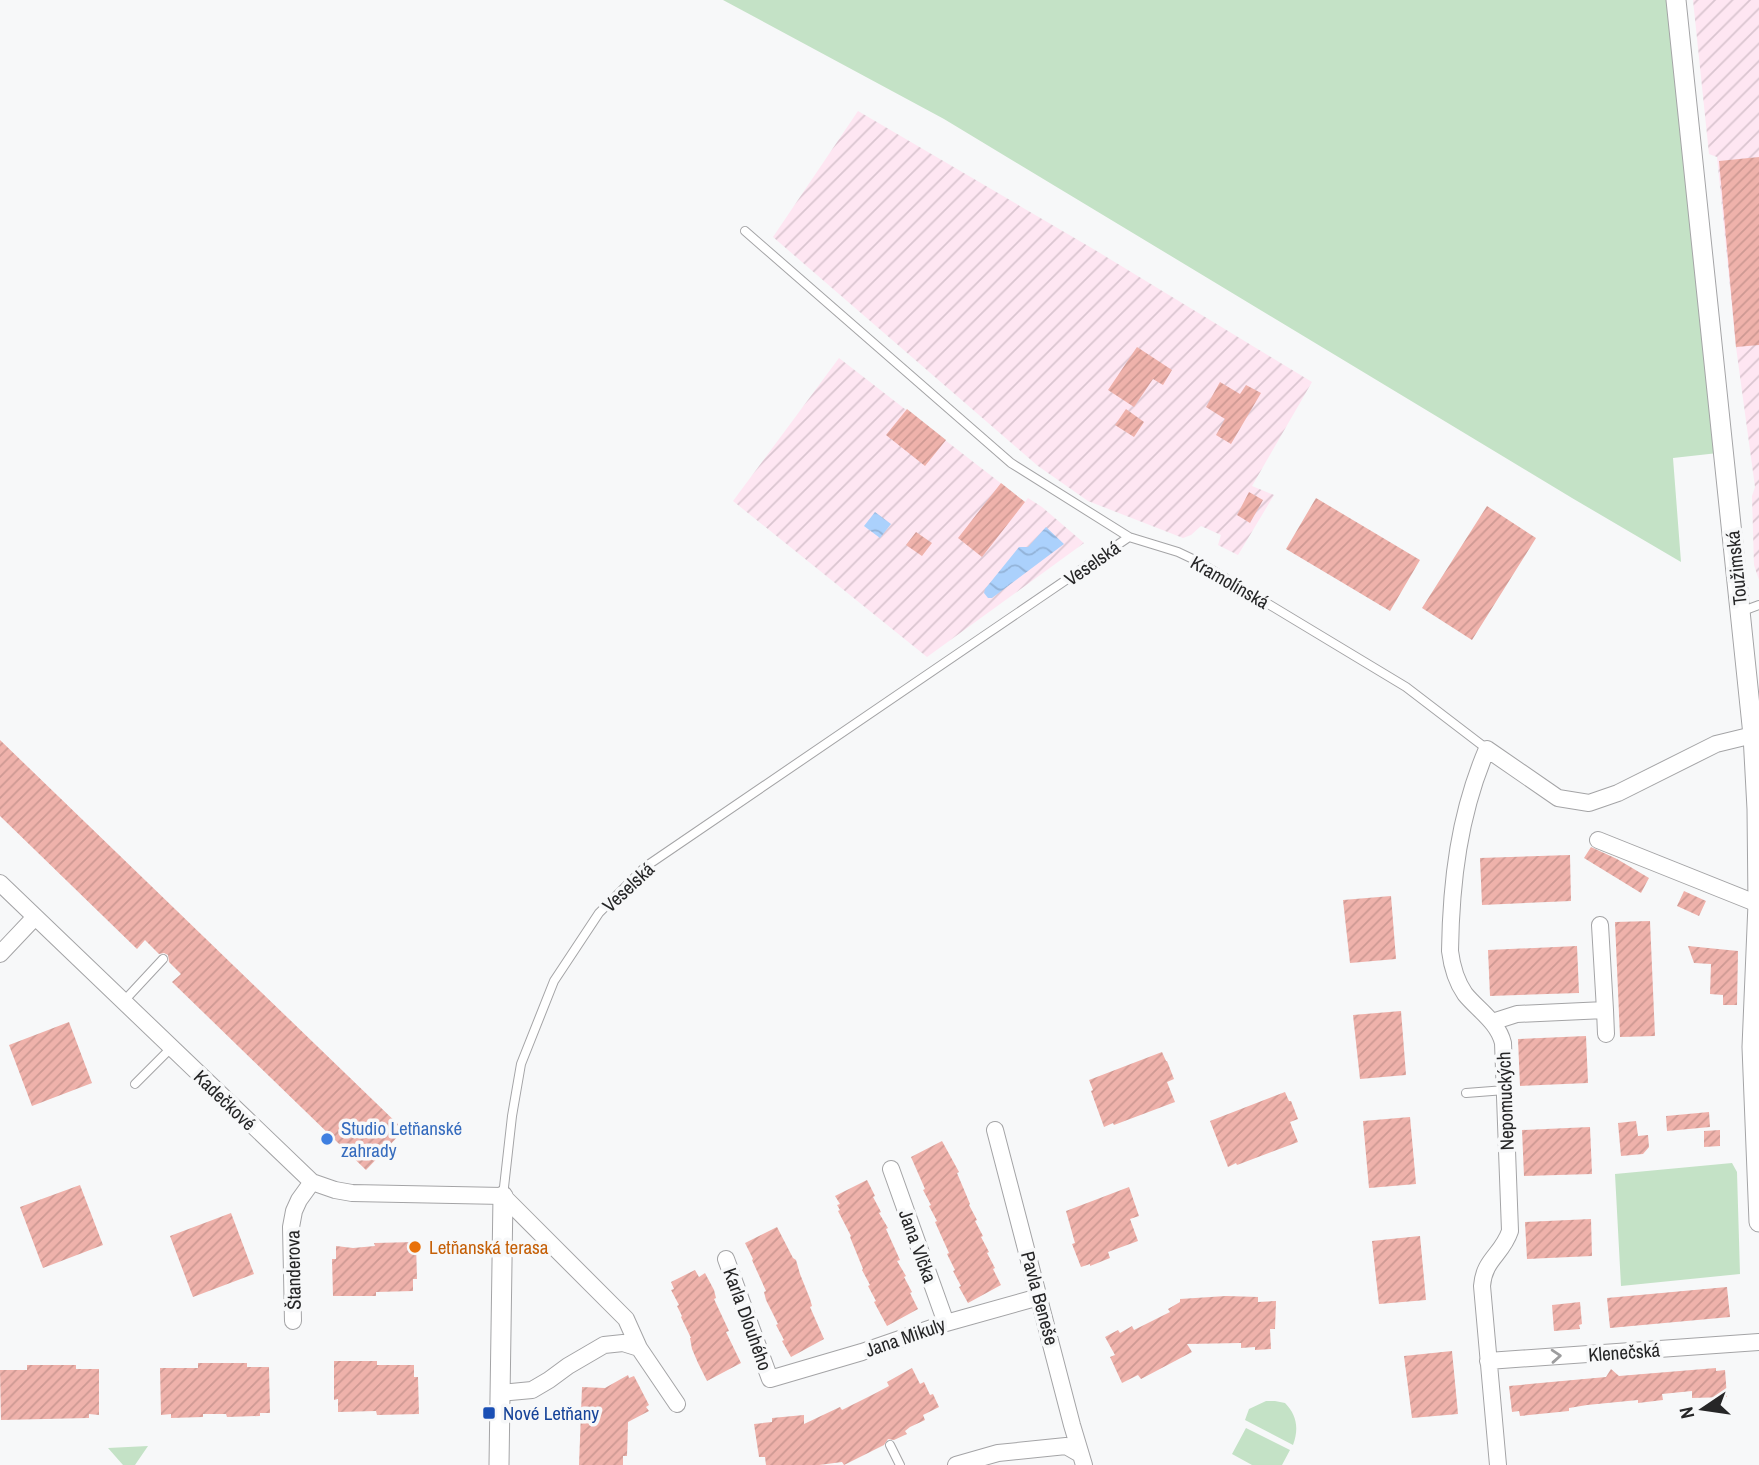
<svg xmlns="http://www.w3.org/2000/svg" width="1759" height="1465" viewBox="0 0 1759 1465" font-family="'Archivo Narrow',sans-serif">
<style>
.industrial{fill:url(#industrial-furrows)}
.green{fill:#c4e2c6}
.water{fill:url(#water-waves)}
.building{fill:url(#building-hatch)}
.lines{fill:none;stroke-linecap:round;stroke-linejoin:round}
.service-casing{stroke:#a4a4a6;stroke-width:10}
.minor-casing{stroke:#a4a4a6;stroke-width:18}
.tertiary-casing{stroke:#a4a4a6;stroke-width:21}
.service{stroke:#fff;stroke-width:8}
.minor{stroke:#fff;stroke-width:16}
.tertiary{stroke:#fff;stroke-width:19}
.oneway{stroke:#9d9d9e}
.shop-dot{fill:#3f7fe0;stroke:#f7f8f9;stroke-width:2.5}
.food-dot{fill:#e8710a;stroke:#f7f8f9;stroke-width:2.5}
.transit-dot{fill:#1a4fb4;stroke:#f7f8f9;stroke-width:2.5}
.labels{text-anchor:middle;stroke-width:7;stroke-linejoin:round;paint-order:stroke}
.street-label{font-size:19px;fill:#262627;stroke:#f7f8f9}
.shop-label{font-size:19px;fill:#366cbe;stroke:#f7f8f9;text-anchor:start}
.food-label{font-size:19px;fill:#c56008;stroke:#f7f8f9;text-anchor:start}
.transit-label{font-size:19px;fill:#164399;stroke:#f7f8f9;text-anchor:start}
</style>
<defs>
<pattern id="industrial-furrows" width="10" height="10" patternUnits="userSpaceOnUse" patternTransform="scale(1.75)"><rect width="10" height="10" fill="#fee6f2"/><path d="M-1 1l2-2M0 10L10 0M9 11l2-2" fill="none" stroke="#dac5d0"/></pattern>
<pattern id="water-waves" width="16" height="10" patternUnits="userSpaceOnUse" patternTransform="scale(1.75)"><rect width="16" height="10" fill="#abd1fc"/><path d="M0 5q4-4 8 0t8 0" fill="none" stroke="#93b3d8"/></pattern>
<pattern id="building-hatch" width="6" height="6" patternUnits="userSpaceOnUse" patternTransform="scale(1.75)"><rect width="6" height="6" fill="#efb2ab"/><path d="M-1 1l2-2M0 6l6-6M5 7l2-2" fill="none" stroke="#cd9993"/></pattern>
</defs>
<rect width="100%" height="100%" fill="#f7f8f9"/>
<path class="industrial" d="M 1693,0 L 1759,0 L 1759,580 L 1754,565 L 1752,496 L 1755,487 L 1736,347 L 1717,157 L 1709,154 Z
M 858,111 L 1095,250 L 1312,382 L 1252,486 L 1274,495 L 1238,555 L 1218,545 L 1221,535 L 1201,526 L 1191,535 L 1183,538 L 1088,501 L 1038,466 L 773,237 Z
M 839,358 L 1025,502 L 1028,498 L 1042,507 L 1084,543 L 927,657 L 733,501 Z"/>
<path class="green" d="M 723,0 L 1669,0 L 1718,453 L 1673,458 L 1681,562 L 1572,498 L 944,119 Z
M 1732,1163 L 1737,1172 L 1740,1274 L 1621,1286 L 1615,1174 Z
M 1266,1401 L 1275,1401 L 1285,1403 C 1297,1415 1299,1429 1293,1445 L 1245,1420 L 1249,1409 Z
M 1246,1428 L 1290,1450 L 1282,1465 L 1252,1465 L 1232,1454 Z
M 148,1446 L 135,1465 L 123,1465 L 108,1448 Z"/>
<path class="water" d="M 875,512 L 891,524 L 880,538 L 864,526 Z
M 1046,527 L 1064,544 L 992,598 L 988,598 L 984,593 L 985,589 L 1019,547 L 1028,547 Z"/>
<path class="building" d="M 1759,157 L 1759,345 L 1736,347 L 1719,161 Z
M 1137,347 L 1172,370 L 1163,385 L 1153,379 L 1134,407 L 1108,390 Z
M 1220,382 L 1240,394 L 1246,385 L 1261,393 L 1231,444 L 1216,435 L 1225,419 L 1206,407 Z
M 907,409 L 946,440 L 925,466 L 886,435 Z
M 1126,409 L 1144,422 L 1134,437 L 1115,425 Z
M 1001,483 L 1025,502 L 982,557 L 958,538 Z
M 1249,492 L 1263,500 L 1250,523 L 1237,515 Z
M 1316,498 L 1420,560 L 1390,611 L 1286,549 Z
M 1487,506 L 1536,538 L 1472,640 L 1422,608 Z
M 916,532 L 932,543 L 922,556 L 906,545 Z
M 0,740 L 404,1130 L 366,1170 L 172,982 L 181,974 L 169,962 L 168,955 L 164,953 L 159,954 L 145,940 L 137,949 L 0,816 Z
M 1591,847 L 1617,859 L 1649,878 L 1641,893 L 1584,858 Z
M 1570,855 L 1571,901 L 1482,905 L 1480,858 Z
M 1684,891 L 1706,901 L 1699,916 L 1677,906 Z
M 1391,896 L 1396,959 L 1350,963 L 1343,900 Z
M 1650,921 L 1655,1036 L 1620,1037 L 1615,922 Z
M 1577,946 L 1579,993 L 1490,996 L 1488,950 Z
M 1688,946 L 1738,951 L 1737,1005 L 1723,1005 L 1723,995 L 1710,994 L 1711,964 L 1694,963 Z
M 1401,1011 L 1406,1075 L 1360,1079 L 1353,1015 Z
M 69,1022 L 92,1083 L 32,1106 L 9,1045 Z
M 1586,1036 L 1588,1083 L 1520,1086 L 1518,1039 Z
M 1162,1052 L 1166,1061 L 1167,1061 L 1174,1079 L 1167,1082 L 1175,1102 L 1114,1125 L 1113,1123 L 1104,1127 L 1091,1091 L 1093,1090 L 1089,1080 Z
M 1285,1092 L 1289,1101 L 1291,1101 L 1298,1119 L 1290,1122 L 1298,1142 L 1237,1165 L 1236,1163 L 1228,1167 L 1210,1121 Z
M 1709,1112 L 1710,1127 L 1667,1131 L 1666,1116 Z
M 1410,1117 L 1416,1184 L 1369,1188 L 1363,1121 Z
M 1636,1121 L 1638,1136 L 1648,1135 L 1649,1147 L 1643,1154 L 1621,1156 L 1618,1123 Z
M 1590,1127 L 1592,1174 L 1524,1176 L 1522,1130 Z
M 1720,1130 L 1720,1146 L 1704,1147 L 1704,1131 Z
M 942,1141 L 959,1172 L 957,1173 L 970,1204 L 969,1205 L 977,1220 L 975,1221 L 983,1236 L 981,1237 L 989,1252 L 987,1253 L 995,1268 L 993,1269 L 1001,1285 L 968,1303 L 959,1287 L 961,1286 L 953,1271 L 955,1270 L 947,1254 L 949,1253 L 935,1222 L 937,1221 L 929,1206 L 931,1205 L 923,1190 L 925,1189 L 911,1157 Z
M 867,1180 L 875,1196 L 873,1197 L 881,1212 L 879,1213 L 888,1228 L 886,1229 L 900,1260 L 897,1261 L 906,1276 L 904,1277 L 912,1292 L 910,1293 L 918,1309 L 887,1326 L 874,1302 L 876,1301 L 868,1286 L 870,1285 L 862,1270 L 863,1269 L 850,1237 L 851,1236 L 838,1211 L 840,1210 L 837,1205 L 840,1204 L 835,1196 Z
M 80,1185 L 103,1245 L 43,1268 L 20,1207 Z
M 1129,1187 L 1139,1216 L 1130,1219 L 1138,1241 L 1108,1252 L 1110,1258 L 1090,1266 L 1090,1264 L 1081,1267 L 1072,1244 L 1075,1243 L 1066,1211 Z
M 231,1213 L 254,1274 L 193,1297 L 170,1236 Z
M 1591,1219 L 1592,1256 L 1527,1259 L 1525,1222 Z
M 777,1227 L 793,1258 L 796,1260 L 800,1274 L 810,1299 L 812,1306 L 810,1307 L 824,1339 L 791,1357 L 782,1341 L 784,1340 L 776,1325 L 778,1324 L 766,1300 L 764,1292 L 766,1291 L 752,1260 L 753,1259 L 745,1243 Z
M 1420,1236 L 1426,1300 L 1379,1304 L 1372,1241 Z
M 416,1242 L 417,1279 L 413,1279 L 413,1291 L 376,1292 L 376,1296 L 333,1296 L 332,1259 L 336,1259 L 336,1246 L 353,1248 L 375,1246 L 374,1243 Z
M 695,1270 L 699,1277 L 705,1273 L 714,1290 L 716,1298 L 714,1299 L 729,1331 L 726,1332 L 741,1363 L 707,1381 L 698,1363 L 692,1349 L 690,1338 L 691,1338 L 681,1317 L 682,1316 L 677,1306 L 679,1305 L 671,1290 L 674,1289 L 671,1282 Z
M 1727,1287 L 1730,1317 L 1610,1328 L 1607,1298 Z
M 1226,1296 L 1258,1297 L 1258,1302 L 1276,1301 L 1275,1329 L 1270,1329 L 1271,1349 L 1255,1350 L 1255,1347 L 1241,1348 L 1241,1343 L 1187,1344 L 1192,1352 L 1141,1379 L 1138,1375 L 1122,1383 L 1110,1357 L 1115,1355 L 1105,1337 L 1118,1330 L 1120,1333 L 1132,1326 L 1134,1330 L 1170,1312 L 1168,1309 L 1180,1302 L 1180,1299 Z
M 1580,1302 L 1582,1324 L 1579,1325 L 1580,1329 L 1554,1331 L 1552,1305 Z
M 1452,1351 L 1458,1414 L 1412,1418 L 1404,1356 Z
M 334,1361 L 377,1361 L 377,1365 L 414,1365 L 414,1377 L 418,1377 L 419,1414 L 377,1415 L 376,1411 L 338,1412 L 338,1399 L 334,1400 Z
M 198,1363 L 247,1363 L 247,1367 L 269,1367 L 270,1413 L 260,1413 L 260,1416 L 227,1417 L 226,1414 L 203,1414 L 203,1417 L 171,1418 L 171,1414 L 161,1415 L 160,1368 L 198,1368 Z
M 27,1365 L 76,1365 L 76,1369 L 99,1369 L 99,1415 L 89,1414 L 89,1418 L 1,1420 L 0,1370 L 27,1370 Z
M 912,1368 L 920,1384 L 924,1382 L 930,1395 L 933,1394 L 939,1407 L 923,1415 L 925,1420 L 910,1427 L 905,1431 L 907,1434 L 894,1440 L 888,1439 L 884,1445 L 844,1465 L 842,1462 L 819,1465 L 766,1465 L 765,1457 L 759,1457 L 754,1424 L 772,1422 L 772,1418 L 804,1415 L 804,1424 L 840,1407 L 842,1410 L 874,1394 L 889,1386 L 887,1382 Z
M 1716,1368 L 1716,1371 L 1725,1370 L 1727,1397 L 1692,1398 L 1692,1391 L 1662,1394 L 1663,1400 L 1638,1403 L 1638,1400 L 1587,1405 L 1569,1408 L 1569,1411 L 1520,1416 L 1519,1411 L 1512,1412 L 1509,1386 L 1606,1377 L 1611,1369 L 1619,1376 Z
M 628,1375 L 629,1378 L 634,1376 L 649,1405 L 646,1407 L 649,1411 L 628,1422 L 627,1456 L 623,1456 L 623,1465 L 579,1465 L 582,1387 L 605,1388 Z"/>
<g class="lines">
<g class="service-casing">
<path id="service" d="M 745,231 L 1011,463 L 1129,537 L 1178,552 L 1197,561 L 1406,687 L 1487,749
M 1740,612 L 1759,605
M 123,1002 L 163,959
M 135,1084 L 171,1048
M 1466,1093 L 1505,1090
M 503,1196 L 512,1116 L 521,1064 L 554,981 L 599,913 L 645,867 L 1129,537
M 890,1445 L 900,1465"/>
</g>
<g class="minor-casing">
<path id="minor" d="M 1598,840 L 1758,904
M 0,883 L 312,1182 L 335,1190 L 352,1193 L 503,1196 L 626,1319 L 639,1348
M 0,954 L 35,917
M 1605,1010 L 1606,1034
M 1492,1022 L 1517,1014 L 1605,1010 L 1600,925
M 995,1130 L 1072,1425 L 1084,1465
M 891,1169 L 946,1323
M 726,1259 L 770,1379 L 862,1352 L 946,1323 L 1039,1297
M 293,1321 L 291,1227 L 294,1211 L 299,1200 L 312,1182
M 1488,1361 L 1759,1342
M 500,1393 L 532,1390 L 549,1380 L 568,1366 L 604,1345 L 623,1343 L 639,1348 L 677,1404
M 956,1465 L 998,1453 L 1066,1446 L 1080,1454
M 1498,1465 L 1482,1286 C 1484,1259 1502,1255 1510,1231 L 1503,1043 C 1498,1022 1478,1010 1465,994 C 1456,981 1452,967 1450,951 C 1451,882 1459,814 1487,749 L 1558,798 L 1589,803 L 1618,793 L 1716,744 L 1753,735"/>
</g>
<g class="tertiary-casing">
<path id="tertiary" d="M 1676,0 L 1753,735 L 1757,809 L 1758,904 L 1752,1047 L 1759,1222
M 499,1465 L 503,1196"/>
</g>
<use href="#service" class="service"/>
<use href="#minor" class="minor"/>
<use href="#tertiary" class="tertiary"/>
</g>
<defs><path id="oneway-chevron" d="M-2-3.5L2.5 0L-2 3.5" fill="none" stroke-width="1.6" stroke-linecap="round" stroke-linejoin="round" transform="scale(1.75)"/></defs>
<use class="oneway" href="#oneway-chevron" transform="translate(1556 1356) rotate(-4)"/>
<circle class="shop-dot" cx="327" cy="1139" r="7"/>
<circle class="food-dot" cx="415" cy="1247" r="7"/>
<rect class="transit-dot" x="482" y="1406" width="14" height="14" rx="3.5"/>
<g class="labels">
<g class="street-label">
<text transform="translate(1092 563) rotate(-35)" y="7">Veselská</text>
<text transform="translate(1736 568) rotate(-96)" y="7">Toužimská</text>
<text transform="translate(1230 582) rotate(30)" y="7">Kramolínská</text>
<text transform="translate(628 887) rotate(-43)" y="7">Veselská</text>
<text transform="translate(225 1100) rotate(44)" y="7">Kadečkové</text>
<text transform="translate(1505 1101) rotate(-92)" y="7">Nepomuckých</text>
<text transform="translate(918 1246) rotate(70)" y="7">Jana Vlčka</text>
<text transform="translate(293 1270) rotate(-91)" y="7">Štanderova</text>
<text transform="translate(1040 1298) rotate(75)" y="7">Pavla Beneše</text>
<text transform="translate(748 1319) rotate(70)" y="7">Karla Dlouhého</text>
<text transform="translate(905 1337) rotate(-19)" y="7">Jana Mikuly</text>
<text transform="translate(1624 1352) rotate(-4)" y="7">Klenečská</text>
</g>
<g class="shop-label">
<text x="341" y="1135">Studio Letňanské<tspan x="341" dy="22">zahrady</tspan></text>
</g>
<g class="food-label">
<text x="429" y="1254">Letňanská terasa</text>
</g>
<g class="transit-label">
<text x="503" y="1420">Nové Letňany</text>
</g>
</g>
<g transform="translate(1703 1409) rotate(257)" stroke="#f7f8f9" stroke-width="5" paint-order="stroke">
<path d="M0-5L12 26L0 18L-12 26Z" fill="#262627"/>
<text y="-10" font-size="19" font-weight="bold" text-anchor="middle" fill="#262627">N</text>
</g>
</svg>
